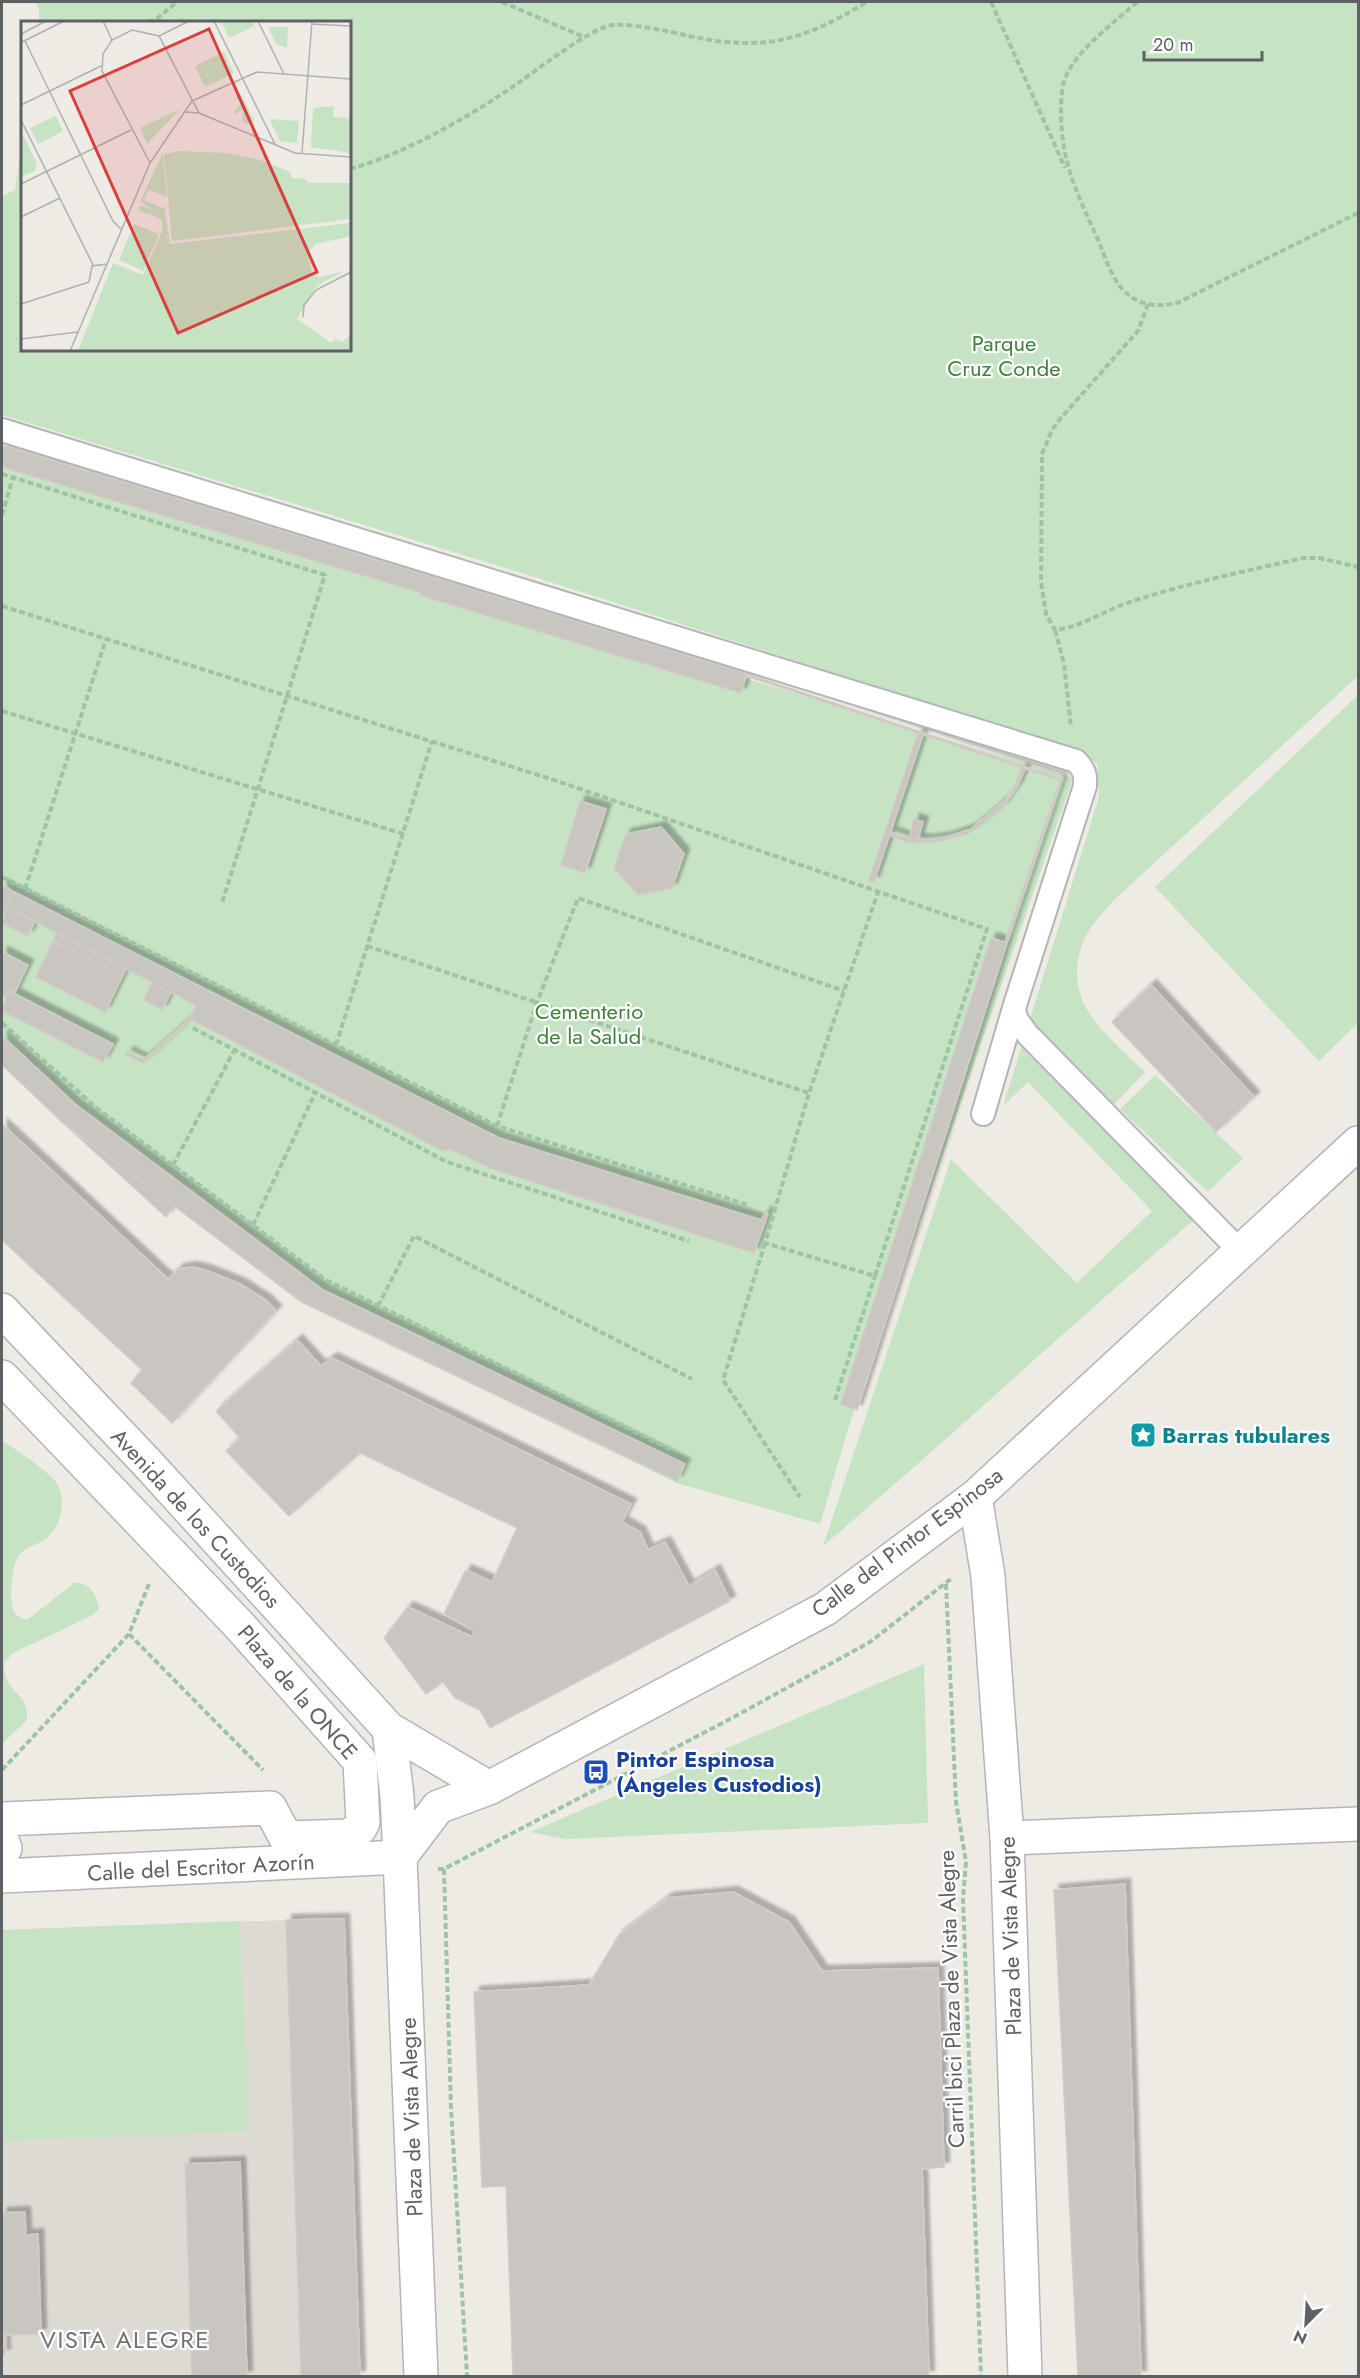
<svg xmlns="http://www.w3.org/2000/svg" width="1360" height="2378" viewBox="0 0 1360 2378" font-family="Jost,sans-serif">
<style>
.education{fill:#dddad3}
.green{fill:#c6e3c4}
.building{fill:#c9c6c1;stroke:#d2ccc4;stroke-width:1.5;filter:url(#shadow)}
.lines{fill:none;stroke-linecap:round;stroke-linejoin:round}
.service-casing{stroke:#b2b5b9;stroke-width:26}
.pedestrian-casing{stroke:#b2b5b9;stroke-width:36}
.minor-casing{stroke:#b2b5b9;stroke-width:36}
.tertiary-casing{stroke:#b2b5b9;stroke-width:36}
.path{stroke:#9ec4a5;stroke-width:4;stroke-dasharray:6 3;stroke-linecap:butt}
.service{stroke:#fff;stroke-width:22}
.pedestrian{stroke:#fff;stroke-width:33}
.minor{stroke:#fff;stroke-width:33}
.tertiary{stroke:#fff;stroke-width:33}
.labels{text-anchor:middle;stroke-width:4.5;stroke-linejoin:round;paint-order:stroke}
.park-label{font-size:22px;fill:#40823d;stroke:#fff}
.culture-label{font-size:22px;font-weight:bold;fill:#0d838f;stroke:#fff;text-anchor:start}
.street-label{font-size:22px;fill:#5d6164;stroke:#fff}
.transit-label{font-size:22px;font-weight:bold;fill:#164399;stroke:#fff;text-anchor:start}
.neighbourhood-label{font-size:24px;letter-spacing:1.5px;fill:#6e7376;stroke:#fff}
.inset-road{fill:none;stroke:#b0b0ad;stroke-width:1.5}
.view{fill:#da3f40;fill-opacity:0.15;stroke:#da3f40;stroke-width:3}
.inset-edge{fill:none;stroke:#5d6164;stroke-width:3}
</style>
<defs>
<filter id="shadow"><feDropShadow dx="5.5" dy="-5.5" stdDeviation="1.5" flood-color="#0004"/></filter>
</defs>
<rect width="100%" height="100%" fill="#eeebe5"/>
<path class="education" d="M 286,1920 L 301,2376 L 2,2376 L 2,1930 Z"/>
<path class="green" d="M 35,2 L 1358,2 L 1358,676 L 1114,900 C 1103,913 1087,928 1082,945 C 1061,1003 1108,1036 1145,1072 L 1098,1121 L 1195,1219 C 1069,1326 949,1439 823,1546 L 951,1159 L 1077,1283 L 1152,1211 L 1028,1082 L 1003,1106 L 1099,797 L 1097,764 L 1085,754 L 1072,749 L 522,573 L 2,415 L 2,196 L 15,190 L 22,143 L 22,350 L 350,350 L 350,22 L 39,22 L 39,9 Z
M 2,452 L 1073,778 L 849,1426 L 820,1524 L 677,1483 L 300,1302 L 62,1119 L 2,1063 Z
M 1358,695 L 1358,1023 L 1319,1061 L 1155,887 Z
M 1155,1075 L 1243,1158 L 1208,1192 L 1120,1109 Z
M 2,1440 C 15,1450 53,1473 59,1487 C 66,1506 60,1530 43,1541 C 35,1545 24,1548 19,1555 C 12,1563 9,1600 13,1610 C 16,1616 21,1618 27,1620 L 74,1583 C 89,1581 97,1595 99,1609 L 91,1616 L 13,1653 L 4,1663 C 4,1696 29,1689 27,1720 L 2,1744 Z
M 924,1664 L 928,1823 L 566,1839 L 530,1832 Z
M 240,1921 L 249,2131 L 2,2141 L 2,1930 Z"/>
<path class="building" d="M 2,445 L 156,492 L 747,674 L 741,693 L 419,595 L 419,592 L 2,467 Z
M 747,674 L 1062,779 L 1007,943 L 1005,942 L 1060,780 L 746,676 Z
M 918,733 L 923,735 L 874,882 L 869,880 Z
M 1022,768 L 1025,769 L 1017,787 L 1003,806 L 976,829 L 967,834 L 941,841 L 918,843 L 908,842 L 889,835 L 891,832 L 909,839 L 929,840 L 948,837 L 971,829 L 1005,800 L 1013,790 Z
M 580,801 L 606,809 L 585,873 L 561,865 Z
M 914,819 L 923,822 L 918,840 L 909,839 Z
M 661,827 L 684,854 L 672,888 L 638,895 L 614,868 L 626,834 Z
M 2,885 L 14,892 L 2,918 Z
M 14,892 L 499,1138 L 761,1220 L 766,1212 L 768,1214 L 754,1253 L 490,1168 L 451,1149 L 443,1151 L 190,1019 L 196,1005 L 7,907 Z
M 7,907 L 35,921 L 28,936 L 2,923 Z
M 57,933 L 126,969 L 123,975 L 53,941 Z
M 991,938 L 1007,943 L 857,1410 L 841,1404 Z
M 53,941 L 123,975 L 105,1012 L 36,977 Z
M 2,952 L 28,965 L 14,994 L 9,991 L 6,997 L 2,995 Z
M 152,982 L 171,992 L 162,1010 L 144,1000 Z
M 1151,985 L 1254,1097 L 1216,1132 L 1112,1022 Z
M 9,991 L 113,1044 L 103,1062 L 2,1011 Z
M 190,1019 L 191,1020 L 143,1063 L 126,1055 L 128,1052 L 143,1060 Z
M 2,1036 L 75,1104 L 323,1290 L 685,1464 L 677,1481 L 302,1302 L 61,1121 L 2,1065 Z
M 61,1121 L 174,1206 L 166,1217 Z
M 2,1124 L 168,1279 L 179,1269 L 192,1267 L 205,1270 L 240,1284 L 267,1301 L 276,1311 L 172,1423 L 131,1383 L 142,1370 L 2,1240 Z
M 297,1340 L 321,1366 L 332,1358 L 631,1504 L 622,1522 L 640,1532 L 648,1550 L 665,1542 L 689,1586 L 715,1570 L 730,1601 L 490,1728 L 480,1710 L 455,1698 L 443,1682 L 426,1694 L 384,1638 L 408,1607 L 472,1637 L 475,1631 L 444,1614 L 466,1570 L 492,1582 L 517,1528 L 360,1453 L 289,1516 L 226,1451 L 240,1438 L 216,1411 Z
M 1125,1884 L 1141,2376 L 1078,2376 L 1054,1890 Z
M 733,1892 L 789,1922 L 822,1971 L 938,1968 L 944,2167 L 922,2169 L 929,2376 L 513,2376 L 506,2186 L 482,2187 L 474,1992 L 589,1985 L 619,1935 L 668,1898 Z
M 344,1919 L 360,2376 L 301,2376 L 286,1920 Z
M 240,2162 L 247,2376 L 192,2376 L 185,2164 Z
M 25,2212 L 26,2235 L 38,2234 L 41,2334 L 4,2335 L 5,2354 L 2,2355 L 2,2213 Z"/>
<g class="lines">
<g class="service-casing">
<path id="service" d="M 2,430 L 1076,761 C 1084,769 1086,775 1085,786 L 1014,1008 L 1016,1019 L 1028,1035 L 1240,1251
M 983,1114 L 1014,1008"/>
</g>
<g class="pedestrian-casing">
<path id="pedestrian" d="M 2,1377 L 239,1625 L 360,1761 L 363,1822 L 360,1828 L 349,1836 L 286,1838 L 270,1808 L 2,1819
M 2,1841 L 5,1848 L 2,1848"/>
</g>
<g class="minor-casing">
<path id="minor" d="M 1007,1838 L 1358,1824
M 2,1876 L 400,1857"/>
</g>
<g class="tertiary-casing">
<path id="tertiary" d="M 2,1310 L 149,1465 L 389,1729 L 489,1788
M 975,1497 L 988,1576 L 1007,1838 L 1025,2376
M 389,1729 L 397,1796 L 400,1857 L 421,2376
M 400,1857 L 438,1807 L 489,1788 L 825,1609 L 975,1497 L 1358,1143"/>
</g>
<path class="path" d="M 502,2 L 584,37
M 991,2 L 1065,168
M 1137,2 C 1115,22 1080,47 1067,74 C 1062,83 1061,99 1061,110 C 1061,165 1078,195 1100,244 C 1107,262 1115,288 1133,298 C 1147,307 1162,306 1177,303 L 1358,213
M 148,22 L 158,18 L 177,2
M 350,169 C 405,153 460,122 508,90 C 531,75 589,28 613,25 C 630,23 672,32 689,36 C 765,52 802,41 867,2
M 1148,304 L 1138,331 L 1060,419 L 1052,430 L 1042,454 L 1041,582 L 1046,614 L 1055,630 C 1083,627 1106,609 1133,601 C 1188,583 1246,571 1303,558 L 1319,558 L 1358,567
M 2,474 L 325,575 L 222,903
M 2,515 L 13,477
M 2,606 L 554,780 L 987,929 L 875,1276 L 765,1243 L 809,1093 L 878,892
M 1055,630 L 1064,664 L 1071,727
M 2,711 L 404,834
M 2,877 L 497,1126 L 748,1205
M 25,889 L 106,639
M 367,946 L 809,1093
M 2,1023 L 94,1106 L 326,1280 L 674,1451
M 193,1028 L 447,1162 L 689,1241
M 336,1045 L 432,741
M 497,1126 L 537,1002 L 578,898 L 844,991
M 173,1165 L 234,1051
M 253,1225 L 315,1093
M 765,1243 L 723,1380 L 800,1497
M 378,1306 L 414,1236 L 692,1379
M 835,1400 L 875,1276
M 149,1584 L 129,1634 L 263,1770
M 946,1584 L 956,1802 L 966,1862 L 963,1899 L 981,2376
M 2,1770 L 129,1634
M 438,1869 L 444,1869 L 732,1718 L 870,1642 L 952,1578
M 444,1869 L 451,2108 L 467,2376"/>
<use href="#service" class="service"/>
<use href="#pedestrian" class="pedestrian"/>
<use href="#minor" class="minor"/>
<use href="#tertiary" class="tertiary"/>
</g>
<defs>
<g id="sight-square" transform="scale(1.35)"><rect x="-9" y="-9" width="18" height="18" rx="4" fill="#0f9aa8" stroke="#fff"/><path d="M0-6L1.8-2.2L6-1.7L2.9 1.2L3.7 5.4L0 3.3L-3.7 5.4L-2.9 1.2L-6-1.7L-1.8-2.2Z" fill="#fff"/></g>
<g id="bus-square" transform="scale(1.35)"><rect x="-9" y="-9" width="18" height="18" rx="4" fill="#1a4fb4" stroke="#fff"/><path d="M-5-6H5V4H4V6H2V4H-2V6H-4V4H-5ZM-3.5-4V0h7V-4ZM-3.5 1.2v1.5H-2V1.2ZM2 1.2v1.5H3.5V1.2Z" fill="#fff"/></g>
</defs>
<g fill-rule="evenodd">
<use href="#sight-square" x="1143" y="1435"/>
<use href="#bus-square" x="596" y="1772"/>
</g>
<g class="labels">
<g class="park-label">
<text x="1004" y="351">Parque<tspan x="1004" dy="25">Cruz Conde</tspan></text>
<text x="589" y="1019">Cementerio<tspan x="589" dy="25">de la Salud</tspan></text>
</g>
<g class="culture-label">
<text x="1162" y="1443">Barras tubulares</text>
</g>
<g class="street-label">
<text transform="translate(196 1518) rotate(47)" y="8">Avenida de los Custodios</text>
<text transform="translate(907 1542) rotate(-37)" y="8">Calle del Pintor Espinosa</text>
<text transform="translate(298 1692) rotate(49)" y="8">Plaza de la ONCE</text>
<text transform="translate(201 1867) rotate(-3)" y="8">Calle del Escritor Azorín</text>
<text transform="translate(1010 1936) rotate(-92)" y="8">Plaza de Vista Alegre</text>
<text transform="translate(951 1999) rotate(-92)" y="8">Carril bici Plaza de Vista Alegre</text>
<text transform="translate(411 2117) rotate(-92)" y="8">Plaza de Vista Alegre</text>
</g>
<g class="transit-label">
<text x="616" y="1767">Pintor Espinosa<tspan x="616" dy="25">(Ángeles Custodios)</tspan></text>
</g>
<g class="neighbourhood-label">
<text x="125" y="2348">VISTA ALEGRE</text>
</g>
</g>
<g transform="translate(21 21)">
<rect width="330" height="330" fill="#eeebe5"/>
<path d="M 200,0 L 231,0 L 233,5 L 208,17 ZM 247,6 L 267,6 L 266,27 L 255,23 ZM 203,31 L 213,52 L 184,66 L 174,45 ZM 218,70 L 233,99 L 231,104 L 222,101 L 221,87 L 216,93 L 213,91 L 220,82 L 215,77 ZM 313,85 L 312,96 L 330,97 L 330,132 L 290,126 L 292,87 ZM 159,88 L 126,123 L 119,107 ZM 35,95 L 42,110 L 17,123 L 9,107 ZM 248,98 L 278,100 L 276,122 L 259,120 ZM 0,110 L 16,143 L 14,150 L 0,156 ZM 159,130 L 206,132 L 239,139 L 270,151 L 270,157 L 284,158 L 287,162 L 330,162 L 330,198 L 151,220 L 143,133 ZM 142,131 L 146,176 L 128,169 L 123,179 L 142,187 L 143,184 L 149,223 L 330,202 L 330,215 L 295,223 L 286,232 L 291,252 L 298,256 L 323,250 L 296,265 L 276,298 L 310,322 L 315,318 L 321,321 L 330,314 L 330,330 L 57,330 L 92,242 L 122,254 L 141,210 L 141,199 L 130,193 L 132,189 L 129,194 L 117,189 L 119,184 L 132,189 L 119,181 ZM 113,203 L 138,213 L 122,250 L 98,239 Z" fill="#c6e3c4"/>
<path class="inset-road" d="M 82,0 L 91,19M 193,0 L 255,125M 237,0 L 263,53M 290,3 L 330,5M 0,13 L 25,0M 138,15 L 168,0M 4,20 L 92,200 L 100,208M 1,21 L 43,0M 171,80 L 236,51 L 330,58M 0,84 L 80,45M 165,91 L 178,92 L 274,132 L 330,136M 0,99 L 72,244M 281,132 L 291,0M 129,142 L 81,50 L 82,33 L 91,19 L 111,9 L 138,15 L 178,92M 0,163 L 110,109M 0,196 L 39,177M 68,261 L 71,245 L 86,243M 0,283 L 68,261M 282,296 L 283,284 L 295,269 L 330,251M 0,318 L 57,311M 49,330 L 129,142 L 171,80"/>
<path class="view" d="M 188,8 L 296,251 L 157,312 L 49,70 Z"/>
<rect width="330" height="330" class="inset-edge"/>
</g>
<rect width="1360" height="2378" fill="none" stroke="#5d6164" stroke-width="6"/>
<g transform="translate(1306 2324) rotate(204)" stroke="#ffffff" stroke-width="4.5" paint-order="stroke">
<path d="M0-4.5L10 22L0 15L-10 22Z" fill="#5d6164"/>
<text y="-9" font-size="16" font-weight="bold" text-anchor="middle" fill="#5d6164">N</text>
</g>
<path d="M1144 51v9h118v-9" fill="none" stroke="#5d6164" stroke-width="3"/>
<text x="1153" y="51" font-size="18" fill="#5d6164" stroke="#ffffff" stroke-width="4.5" paint-order="stroke">20 m</text>
</svg>
